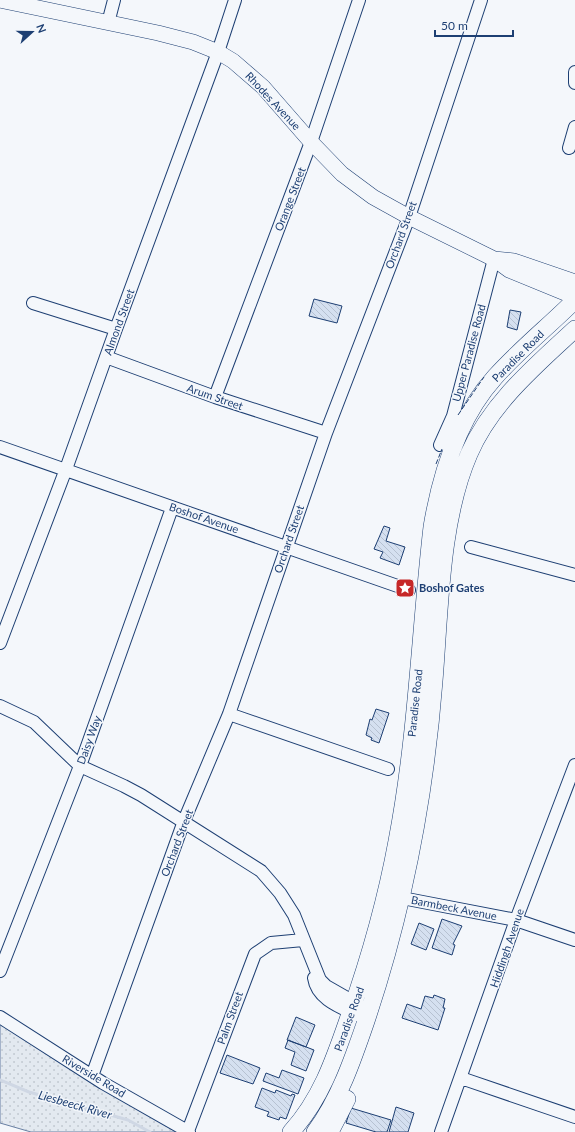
<svg xmlns="http://www.w3.org/2000/svg" width="575" height="1132" viewBox="0 0 575 1132" font-family="Lato,sans-serif">
<style>
.park{fill:url(#park-dots);stroke:#687fa3}
.lines{fill:none;stroke-linecap:round;stroke-linejoin:round}
.stream{stroke:#cfd7e4;stroke-width:3}
.building{fill:url(#building-back-hatch);stroke:#1d3f73}
.minor-casing{stroke:#1d3f73;stroke-width:14}
.major-casing{stroke:#1d3f73;stroke-width:16}
.highway-casing{stroke:#1d3f73;stroke-width:18}
.minor{stroke:#f4f7fb;stroke-width:12}
.major{stroke:#f4f7fb;stroke-width:15}
.highway{stroke:#f4f7fb;stroke-width:17}
.fence{stroke:#1d3f73;stroke-width:1;stroke-dasharray:5 2;stroke-linecap:butt}
.labels{text-anchor:middle;stroke-width:3;stroke-linejoin:round;paint-order:stroke}
.street-label{font-size:11px;fill:#1d3f73;stroke:#f4f7fb}
.poi-label{font-size:11px;font-weight:bold;fill:#1d3f73;stroke:#f4f7fb;text-anchor:start}
.water-label{font-size:12px;font-style:italic;fill:#1d3f73;stroke:#f4f7fb}
</style>
<defs>
<pattern id="park-dots" width="8" height="8" patternUnits="userSpaceOnUse"><rect width="8" height="8" fill="#e3e9f0"/><path d="M2 2h.1M6 6h.1" fill="none" stroke="#c2c9d1" stroke-width="1.8" stroke-linecap="round"/></pattern>
<pattern id="building-back-hatch" width="6" height="6" patternUnits="userSpaceOnUse"><rect width="6" height="6" fill="#d5e0f0"/><path d="M-1 5l2 2M0 0l6 6M5-1l2 2" fill="none" stroke="#b6c1d1"/></pattern>
</defs>
<rect width="100%" height="100%" fill="#f4f7fb"/>
<path class="park" d="M 0,1021 L 184,1132 L 31,1132 L 0,1123 Z"/>
<g class="lines">
<path class="stream" d="M 0,1080 L 29,1092 L 128,1120 L 150,1132"/>
</g>
<path class="building" d="M 314,299 L 342,306 L 337,323 L 309,316 Z
M 510,310 L 521,312 L 517,330 L 507,327 Z
M 384,526 L 390,528 L 386,541 L 405,547 L 399,565 L 380,558 L 383,552 L 374,549 Z
M 376,709 L 389,713 L 379,743 L 371,740 L 372,738 L 366,735 L 370,719 L 372,720 Z
M 442,919 L 462,926 L 453,944 L 455,945 L 452,955 L 432,948 Z
M 419,923 L 434,929 L 426,950 L 411,944 Z
M 434,995 L 445,999 L 443,1008 L 445,1008 L 438,1030 L 402,1018 L 407,1004 L 421,1009 L 425,996 L 433,998 Z
M 296,1017 L 315,1025 L 306,1047 L 287,1040 Z
M 288,1040 L 314,1050 L 306,1071 L 291,1065 L 295,1052 L 285,1048 Z
M 227,1055 L 260,1068 L 253,1084 L 220,1073 Z
M 282,1070 L 304,1078 L 298,1094 L 263,1081 L 266,1073 L 279,1078 Z
M 262,1088 L 275,1093 L 276,1090 L 291,1096 L 292,1094 L 295,1095 L 286,1119 L 280,1117 L 279,1120 L 267,1116 L 269,1112 L 255,1107 Z
M 396,1107 L 414,1113 L 408,1132 L 389,1132 Z
M 351,1108 L 391,1120 L 387,1132 L 376,1132 L 346,1123 Z"/>
<g class="lines">
<g class="minor-casing">
<path id="minor" d="M 108,23 L 114,0
M 575,72 L 575,83
M 569,148 L 575,127
M 33,303 L 116,329
M 106,357 L 215,397 L 326,433
M 215,397 L 311,142 L 359,0
M 440,445 L 453,416 L 494,259
M 0,447 L 409,590
M 471,547 L 575,575
M 0,643 L 66,469 L 116,329 L 218,52 L 235,0
M 0,706 L 34,722 L 80,766 L 124,786 L 141,795 L 261,871 L 280,893 L 294,915 L 320,980 L 326,986 L 361,1006
M 229,714 L 388,769
M 402,898 L 516,920 L 575,940
M 0,971 L 80,766 L 172,508
M 314,978 C 317,999 340,1007 357,1015
M 0,1017 L 103,1083 L 189,1132
M 92,1076 L 184,821 L 229,714 L 326,433 L 409,217 L 481,0
M 461,1078 L 575,1117
M 188,1131 L 255,954 L 271,943 L 303,940
M 441,1132 L 516,920 L 575,765"/>
</g>
<g class="major-casing">
<path id="major" d="M 0,0 L 158,33 L 193,42 L 218,52 L 233,61 L 263,87 L 311,142 L 342,174 L 373,197 L 409,217 L 494,259 L 509,270 L 575,297
M 494,259 L 514,261 L 575,282"/>
</g>
<g class="highway-casing">
<path id="highway" d="M 291,1132 C 322,1098 335,1057 350,1014 C 370,957 386,901 397,841 C 417,737 420,631 432,527 C 441,473 458,418 495,377 C 520,349 549,326 575,300
M 315,1132 C 339,1100 353,1059 366,1021 C 403,911 425,797 434,681 C 440,609 440,521 469,454 C 491,403 535,366 575,329
M 330,1132 L 347,1099"/>
</g>
<use href="#minor" class="minor"/>
<use href="#major" class="major"/>
<use href="#highway" class="highway"/>
<path class="fence" d="M 458,415 L 484,377
M 436,464 L 442,449"/>
</g>
<defs>
<g id="sight-square" transform="scale(1)"><rect x="-9" y="-9" width="18" height="18" rx="4" fill="#c62828" stroke="#f4f7fb"/><path d="M0-6L1.8-2.2L6-1.7L2.9 1.2L3.7 5.4L0 3.3L-3.7 5.4L-2.9 1.2L-6-1.7L-1.8-2.2Z" fill="#fff"/></g>
</defs>
<g fill-rule="evenodd">
<use href="#sight-square" x="405" y="588"/>
</g>
<g class="labels">
<g class="street-label">
<text transform="translate(273 101) rotate(47)" y="4">Rhodes Avenue</text>
<text transform="translate(290 199) rotate(-69)" y="4">Orange Street</text>
<text transform="translate(401 235) rotate(-70)" y="4">Orchard Street</text>
<text transform="translate(119 322) rotate(-70)" y="4">Almond Street</text>
<text transform="translate(469 353) rotate(-75)" y="4">Upper Paradise Road</text>
<text transform="translate(518 356) rotate(-45)" y="4">Paradise Road</text>
<text transform="translate(215 397) rotate(19)" y="4">Arum Street</text>
<text transform="translate(204 518) rotate(19)" y="4">Boshof Avenue</text>
<text transform="translate(289 539) rotate(-71)" y="4">Orchard Street</text>
<text transform="translate(415 703) rotate(-84)" y="4">Paradise Road</text>
<text transform="translate(89 740) rotate(-70)" y="4">Daisy Way</text>
<text transform="translate(177 843) rotate(-69)" y="4">Orchard Street</text>
<text transform="translate(454 908) rotate(11)" y="4">Barmbeck Avenue</text>
<text transform="translate(507 948) rotate(-71)" y="4">Hiddingh Avenue</text>
<text transform="translate(230 1018) rotate(-70)" y="4">Palm Street</text>
<text transform="translate(349 1019) rotate(-70)" y="4">Paradise Road</text>
<text transform="translate(94 1076) rotate(31)" y="4">Riverside Road</text>
</g>
<g class="poi-label">
<text x="419" y="592">Boshof Gates</text>
</g>
<g class="water-label">
<text transform="translate(75 1105) rotate(16)" y="4">Liesbeeck River</text>
</g>
</g>
<g transform="translate(32 32) rotate(69)" stroke="#f4f7fb" stroke-width="3" paint-order="stroke">
<path d="M0-3L7 15L0 10L-7 15Z" fill="#1d3f73"/>
<text y="-6" font-size="11" font-weight="bold" text-anchor="middle" fill="#1d3f73">N</text>
</g>
<path d="M435 30v6h78v-6" fill="none" stroke="#1d3f73" stroke-width="2"/>
<text x="441" y="30" font-size="12" fill="#1d3f73" stroke="#f4f7fb" stroke-width="3" paint-order="stroke">50 m</text>
</svg>
